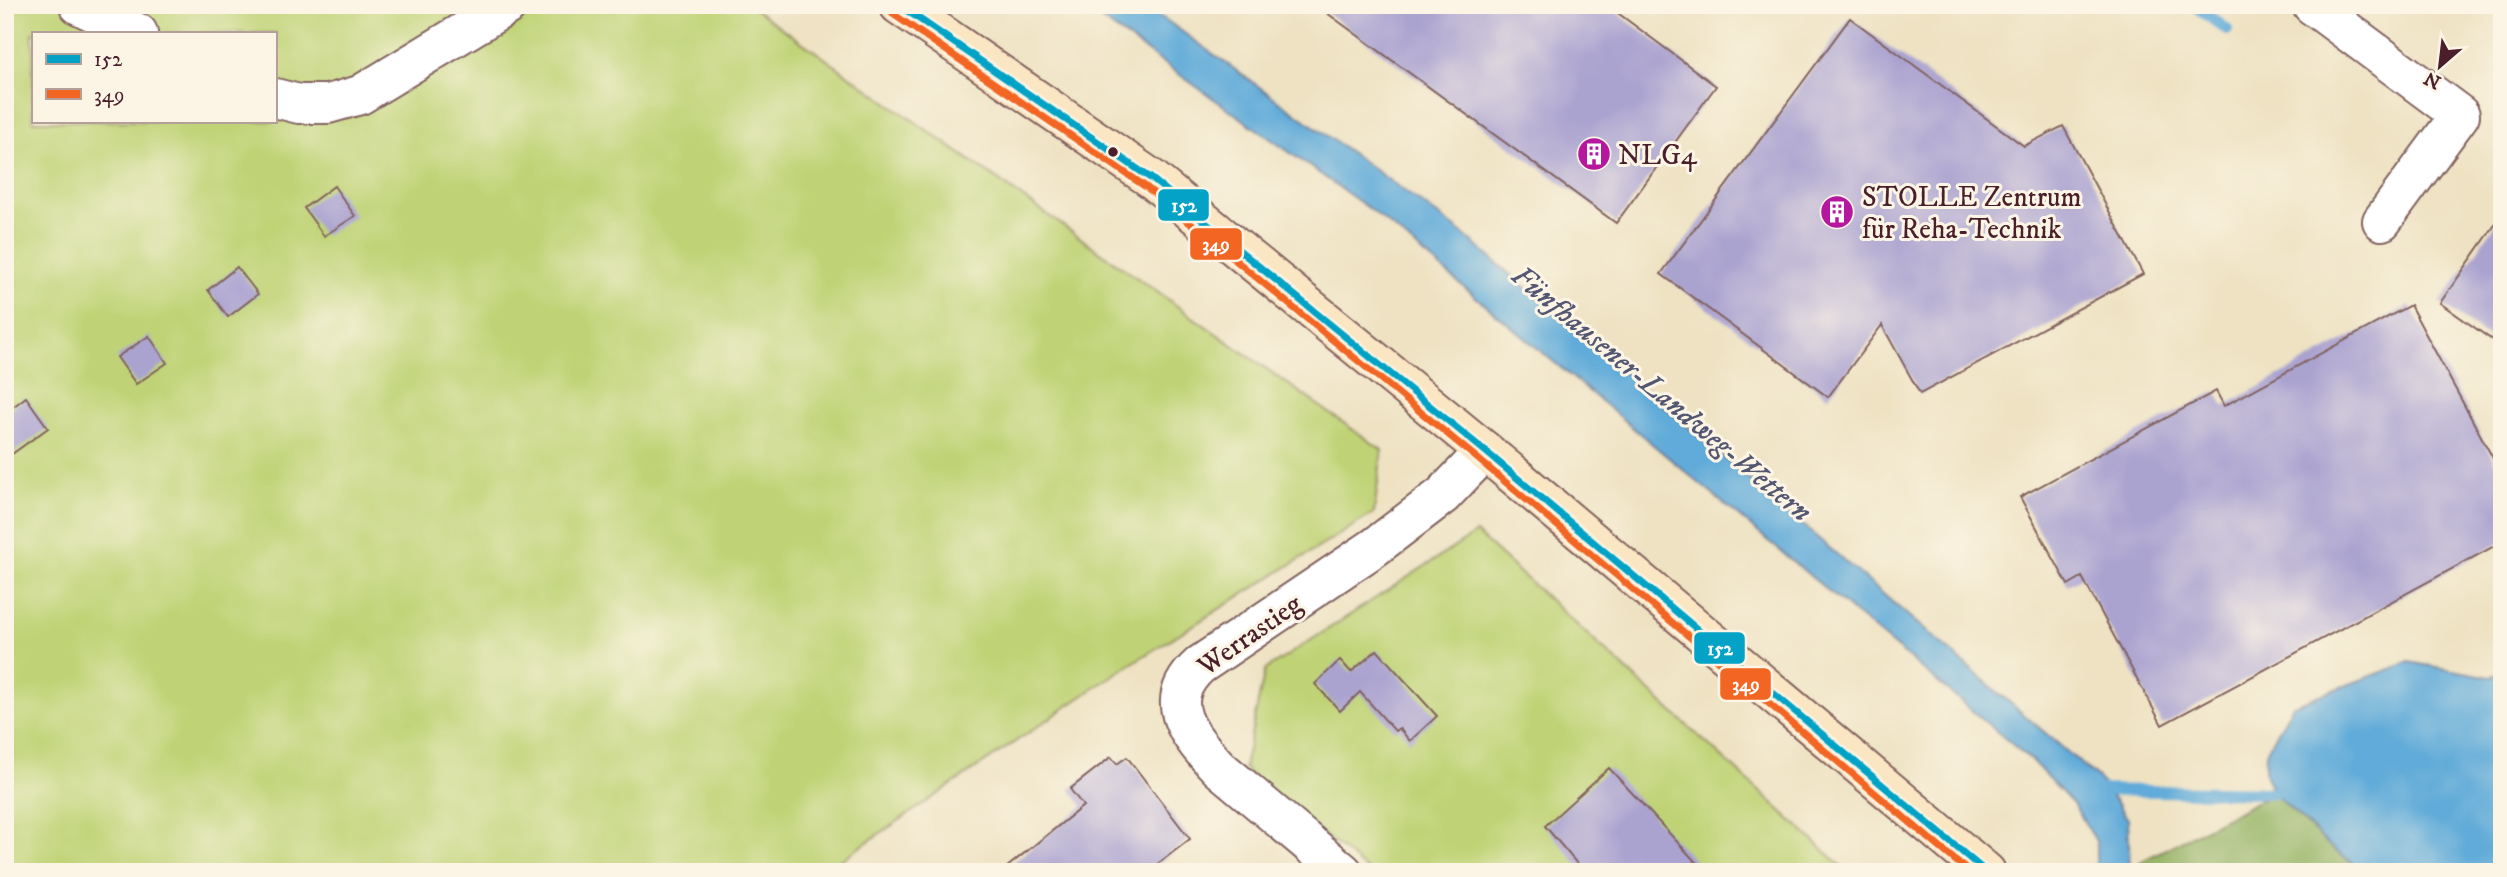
<svg xmlns="http://www.w3.org/2000/svg" width="2507" height="877" viewBox="0 0 2507 877" font-family="'IM FELL DW Pica',serif">
<style>
.green{fill:#bfd376;stroke:#847950;stroke-width:2;fill-rule:evenodd}
.forest{fill:#97b567;stroke:#706a49;stroke-width:2}
.water{fill:#61abd9;stroke:#566582;stroke-width:2}
.lines{fill:none;stroke-linecap:round;stroke-linejoin:round}
.stream{stroke:#61abd9;stroke-width:12}
.building{fill:#aaa3d0}
.minor-casing{stroke:#836360;stroke-width:42}
.secondary-casing{stroke:#836360;stroke-width:42}
.minor{stroke:#fff;stroke-width:38}
.secondary{stroke:#fbe6c4;stroke-width:38}
.bus-1-casing{stroke:#fcf5e5;stroke-width:12}
.bus-2-casing{stroke:#fcf5e5;stroke-width:12}
.bus-1{stroke:#04a2c6;stroke-width:7}
.bus-2{stroke:#f26522;stroke-width:7}
.bus-dot{fill:#4a1f2b;stroke:#fcf5e5;stroke-width:2.5}
.labels{text-anchor:middle;stroke-width:6;stroke-linejoin:round;paint-order:stroke}
.poi-label{font-size:28px;fill:#4a1f2b;stroke:#fcf5e5;text-anchor:start}
.street-label{font-size:28px;fill:#4a1f2b;stroke:#fcf5e5}
.water-label{font-size:30px;font-style:italic;fill:#535771;stroke:#fcf5e5}
.line-badge{stroke:#fcf5e5;stroke-width:2.5}
.badge-label{font-size:19px;text-anchor:middle;font-weight:bold;fill:#fff}
</style>
<rect width="100%" height="100%" fill="#fcf5e5"/>
<filter id="ink" filterUnits="userSpaceOnUse"><feTurbulence type="fractalNoise" baseFrequency=".0143" numOctaves="2"/><feDisplacementMap in="SourceGraphic" scale="14" xChannelSelector="R" yChannelSelector="G"/><feConvolveMatrix kernelMatrix="1 2 1 2 8 2 1 2 1" color-interpolation-filters="sRGB"/></filter>
<filter id="wash" filterUnits="userSpaceOnUse"><feTurbulence type="fractalNoise" baseFrequency=".00686" numOctaves="4" result="noise"/><feDisplacementMap in="SourceGraphic" scale="28" xChannelSelector="R" yChannelSelector="G"/><feGaussianBlur stdDeviation="1.57" result="paint"/><feColorMatrix in="noise" values="0 0 0 0 0 0 0 0 0 0 0 0 0 0 0 0 0 1.4 0 .05"/><feComposite in="paint" operator="in"/></filter>
<g filter="url(#wash)">
<rect width="100%" height="100%" fill="#eee2c2"/>
<path class="green" d="M 5,5 L 749,5 L 1382,450 L 1374,513 L 1121,670 L 823,872 L 5,872 ZM 33,33 L 275,33 L 275,121 L 33,121 Z
M 1476,533 L 1848,872 L 1369,872 L 1244,768 L 1265,670 Z"/>
<path class="forest" d="M 2274,793 L 2332,848 L 2364,872 L 2148,872 L 2140,862 Z"/>
<path class="water" d="M 1081,5 L 1145,5 L 1457,229 L 2099,779 L 2128,819 L 2130,872 L 2096,872 L 2096,841 L 2074,805 L 2031,760 L 1374,212 Z
M 2409,662 L 2491,677 L 2502,671 L 2502,872 L 2364,872 L 2332,848 L 2274,793 L 2265,774 L 2266,752 L 2293,705 Z"/>
<g class="lines">
<path class="stream" d="M 2194,5 L 2227,30
M 2093,790 L 2274,793"/>
</g>
<g id="blocks">
<path class="building" d="M 1316,5 L 1607,5 L 1716,86 L 1616,223 Z
M 1850,18 L 2024,146 L 2063,126 L 2143,274 L 1920,394 L 1882,325 L 1828,397 L 1661,274 Z
M 334,186 L 355,216 L 324,236 L 304,208 Z
M 2502,215 L 2502,347 L 2440,303 Z
M 237,267 L 258,294 L 228,317 L 208,290 Z
M 2410,305 L 2502,475 L 2502,542 L 2162,725 L 2082,577 L 2068,585 L 2020,497 L 2216,391 L 2224,406 Z
M 149,336 L 167,363 L 136,384 L 117,357 Z
M 26,397 L 48,428 L 5,459 L 5,413 Z
M 1377,650 L 1437,716 L 1410,741 L 1399,728 L 1395,731 L 1360,692 L 1340,711 L 1315,684 L 1340,660 L 1351,672 Z
M 1111,757 L 1117,764 L 1127,757 L 1190,839 L 1147,872 L 1001,872 L 1083,806 L 1070,789 Z
M 1609,768 L 1705,872 L 1584,872 L 1545,826 Z"/>
</g>
</g>
<g filter="url(#ink)">
<use href="#blocks" fill-opacity="0" stroke="#836360" stroke-width="2"/>
<g class="lines">
<g class="minor-casing">
<path id="minor" d="M 79,5 L 138,33
M 2312,5 L 2460,115 L 2382,221
M 275,98 L 299,104 L 328,104 L 360,95 L 508,5
M 1343,872 L 1219,768 C 1189,736 1159,702 1200,665 L 1375,547 L 1443,495 L 1485,451"/>
</g>
<g class="secondary-casing">
<path id="secondary" d="M 899,5 L 1152,179 L 1485,451 L 1986,872"/>
</g>
<use href="#minor" class="minor"/>
<use href="#secondary" class="secondary"/>
<g class="bus-1-casing">
<path id="bus-1" d="M 899,5 L 1152,179 L 1485,451 L 1986,872"/>
</g>
<g class="bus-2-casing">
<path id="bus-2" d="M 893,14 L 1146,187 L 1478,459 L 1969,872"/>
</g>
<use href="#bus-1" class="bus-1"/>
<use href="#bus-2" class="bus-2"/>
</g>
</g>
<defs>
<g id="building-disc" transform="scale(1.75)"><circle r="9.5" fill="#b5179e" stroke="#fcf5e5"/><path d="M-4-6H4V6H1V3H-1V6H-4ZM-2.5-4.3h1.7v1.8h-1.7ZM.8-4.3h1.7v1.8H.8ZM-2.5-1h1.7V.8h-1.7ZM.8-1h1.7V.8H.8Z" fill="#fff"/></g>
</defs>
<g fill-rule="evenodd">
<use href="#building-disc" x="1594" y="154"/>
<use href="#building-disc" x="1837" y="212"/>
</g>
<circle class="bus-dot" cx="1113" cy="152" r="6"/>
<g class="labels">
<g class="poi-label">
<text x="1618" y="164">NLG4</text>
<text x="1862" y="206">STOLLE Zentrum<tspan x="1862" dy="32">für Reha-Technik</tspan></text>
</g>
<g class="street-label">
<text transform="translate(1249 634) rotate(-35)" y="10">Werrastieg</text>
</g>
<g class="water-label">
<text transform="translate(1662 393) rotate(40)" y="10">Fünfhausener-Landweg-Wettern</text>
</g>
</g>
<g class="line-badge">
<rect x="1157" y="188" width="53" height="34" rx="7" fill="#04a2c6"/>
<rect x="1189" y="227" width="54" height="34" rx="7" fill="#f26522"/>
<rect x="1693" y="631" width="53" height="34" rx="7" fill="#04a2c6"/>
<rect x="1719" y="667" width="53" height="34" rx="7" fill="#f26522"/>
</g>
<g class="badge-label">
<text x="1184" y="212">152</text>
<text x="1216" y="251">349</text>
<text x="1720" y="655">152</text>
<text x="1746" y="691">349</text>
</g>
<rect width="2507" height="877" fill="none" stroke="#fcf5e5" stroke-width="28"/>
<rect x="32" y="32" width="245" height="91" fill="#fcf5e5" stroke="#b59f9b" stroke-width="2"/>
<rect x="46" y="54" width="35" height="10" fill="#04a2c6" stroke="#b59f9b" stroke-width="2"/>
<text x="94" y="66" font-size="21" fill="#4a1f2b">152</text>
<rect x="46" y="89" width="35" height="10" fill="#f26522" stroke="#b59f9b" stroke-width="2"/>
<text x="94" y="102" font-size="21" fill="#4a1f2b">349</text>
<g transform="translate(2440 66) rotate(208)" stroke="#fcf5e5" stroke-width="5" paint-order="stroke">
<path d="M0-5L12 26L0 18L-12 26Z" fill="#4a1f2b"/>
<text y="-10" font-size="19" font-weight="bold" text-anchor="middle" fill="#4a1f2b">N</text>
</g>
</svg>
